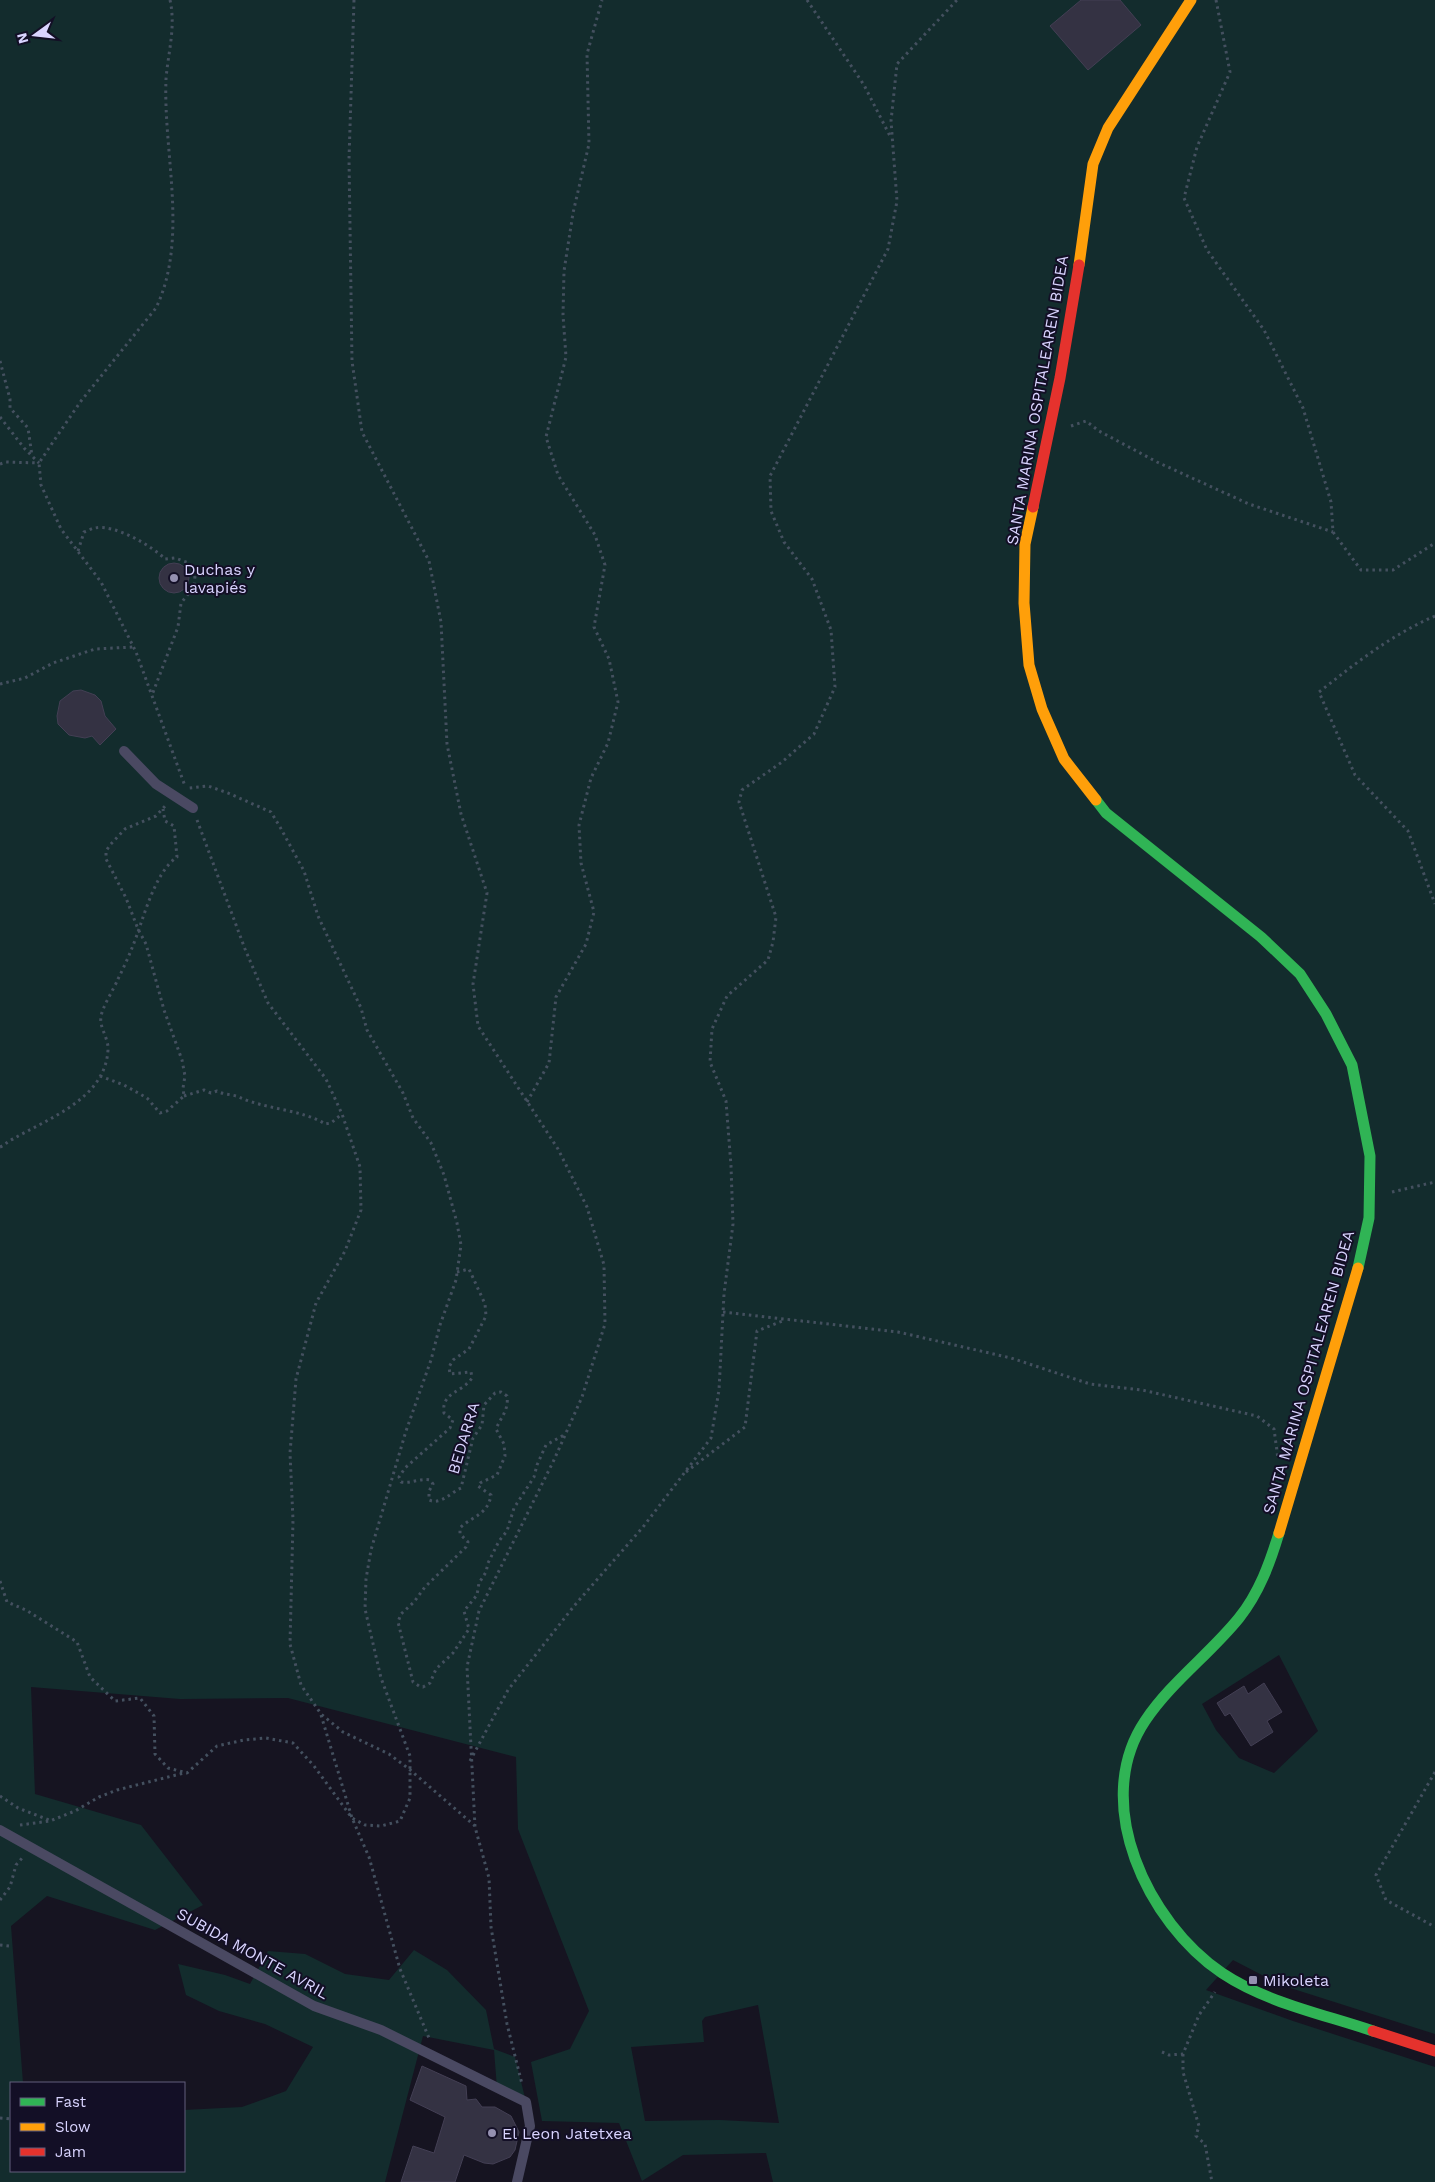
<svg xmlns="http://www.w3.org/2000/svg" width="1435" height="2182" viewBox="0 0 1435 2182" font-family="'Work Sans',sans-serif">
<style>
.green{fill:#132c2d;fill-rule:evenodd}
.building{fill:#343243;stroke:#433f54}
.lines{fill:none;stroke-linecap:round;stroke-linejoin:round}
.path{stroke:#44505f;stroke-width:3;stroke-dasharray:2.5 4;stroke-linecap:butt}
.lane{stroke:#4a4962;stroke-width:10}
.fast{stroke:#30b455;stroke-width:11}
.slow{stroke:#ff9f0a;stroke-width:11}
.jam{stroke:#e5322d;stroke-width:11}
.poi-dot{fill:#9591b1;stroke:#130f26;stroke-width:2}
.labels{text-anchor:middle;stroke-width:4;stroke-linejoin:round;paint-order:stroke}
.street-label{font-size:16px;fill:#d9d4ff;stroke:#130f26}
.poi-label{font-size:16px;fill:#d9d4ff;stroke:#130f26;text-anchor:start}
</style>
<rect width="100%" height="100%" fill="#161421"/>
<path class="green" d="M 0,0 L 1435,0 L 1435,2034 L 1281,1985 L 1233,1960 L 1206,1990 L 1293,2021 L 1435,2067 L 1435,2182 L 773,2182 L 766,2153 L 683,2155 L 642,2181 L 619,2123 L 542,2121 L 531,2062 L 570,2049 L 589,2011 L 518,1829 L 516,1757 L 288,1698 L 180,1699 L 31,1687 L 35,1794 L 141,1825 L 203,1905 L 155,1930 L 47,1896 L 11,1926 L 23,2083 L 11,2083 L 11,2171 L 184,2171 L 184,2110 L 242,2107 L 286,2091 L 313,2047 L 265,2024 L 219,2011 L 186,1995 L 178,1964 L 225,1975 L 250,1984 L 268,1951 L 305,1954 L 345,1974 L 389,1980 L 414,1950 L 447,1970 L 486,2010 L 494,2049 L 515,2057 L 526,2102 L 497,2088 L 494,2050 L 423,2036 L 385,2182 L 0,2182 ZM 1279,1655 L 1318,1731 L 1274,1773 L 1239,1758 L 1216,1730 L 1202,1704 ZM 758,2005 L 779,2123 L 720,2120 L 645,2121 L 631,2047 L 704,2042 L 702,2021 L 705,2017 Z"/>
<path class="building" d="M 1081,0 L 1120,0 L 1141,25 L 1088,70 L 1050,26 Z
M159 578a15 15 0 1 1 30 0a15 15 0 1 1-30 0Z
M 81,690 L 95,695 L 101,701 L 105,716 L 116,729 L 100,745 L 92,736 L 85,738 L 69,735 L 58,724 L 57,716 L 60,701 L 73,691 Z
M 1264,1683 L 1282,1712 L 1267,1721 L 1273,1732 L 1251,1746 L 1230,1713 L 1225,1716 L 1217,1703 L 1244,1686 L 1248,1694 Z
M 422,2066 L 466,2086 L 467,2100 L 476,2099 L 482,2107 L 495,2107 L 511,2116 L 519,2132 L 515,2150 L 510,2157 L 493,2164 L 484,2163 L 464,2155 L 455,2182 L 401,2182 L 413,2146 L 434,2153 L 445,2117 L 410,2100 Z"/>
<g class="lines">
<path class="path" d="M 170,0 C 176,27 168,53 166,79 C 163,153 189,239 156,308 L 81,401 L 53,442 L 39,463 L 41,485 L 61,529 L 101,582 L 136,652 L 185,786
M 354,0 L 349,159 L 352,361 L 362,432 L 429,561 L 441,622 L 447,744 L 461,814 L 487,893 L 473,984 L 478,1026 L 558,1149 L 587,1207 L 604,1265 L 605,1324 L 582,1397 L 554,1460 L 479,1611 L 467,1667 L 475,1827 L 489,1878 L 491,1927 L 507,2024 L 522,2084
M 807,0 L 864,85 L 891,138
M 1216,0 L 1230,72 L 1197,147 L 1184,198 L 1207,250 L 1264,330 L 1303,408 L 1331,502 L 1333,532 L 1361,570 L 1393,570 L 1435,543
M 0,361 L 10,399 L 10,408 L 28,428 L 32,456
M 0,417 L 24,448 L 39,463
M 1071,426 L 1086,421 L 1099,431 L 1157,462 L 1249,504 L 1333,532
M 0,464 L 6,462 L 39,463
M 78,551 L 84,532 C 88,531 92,528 95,528 C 115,524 152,546 165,559 L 175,558 L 189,563 L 195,576 L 194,587 L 181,603 L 178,627 L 152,695
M 1435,616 C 1391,635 1356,663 1319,692 L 1355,775 L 1408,831 L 1435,904
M 0,684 L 25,678 L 53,663 L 95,649 L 133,647
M 197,820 L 245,949 L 268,1003 L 326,1079 L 342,1114 L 360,1167 L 361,1210 L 345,1251 L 316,1303 L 296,1379 L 290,1453 L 293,1520 L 290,1644 L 301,1685 L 321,1714 L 343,1732 L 389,1754 L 409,1769 L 475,1826
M 100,1076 L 124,1085 L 147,1098 L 160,1113 L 167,1111 L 184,1096 L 183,1088 L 185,1076 L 182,1060 L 164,1010 L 146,944 L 138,929 L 126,898 L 106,859 L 106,851 L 110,845 L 125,829 L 156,816 L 166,805
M 184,1096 L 204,1090 L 211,1093 L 217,1091 C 224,1095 232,1094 239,1097 C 264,1109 304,1110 325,1124 L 331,1123 L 342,1114
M 527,1102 L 549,1063 L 556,997 L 586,944 L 594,912 L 581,863 L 579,825 L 591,778 L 608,743 L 618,702 L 609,659 L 594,627 L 605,565 L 595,535 L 558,475 L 546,437 L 566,357 L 563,315 L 564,271 L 573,213 L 589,144 L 587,54 L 602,0
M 0,1147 C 5,1145 8,1141 13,1139 C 49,1118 105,1099 108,1050 C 109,1039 99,1027 101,1017 C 102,1007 114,989 118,979 C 123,969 128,958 132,948 C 143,922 153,874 177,857 L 174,826 L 165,821 L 163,809
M 1392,1192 L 1435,1182
M 457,1272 L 469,1269 L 485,1304 L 486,1316 L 469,1349 L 453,1360 L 449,1367 L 450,1374 L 471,1372 L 472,1378 C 462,1393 441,1392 444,1413 L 453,1420 L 450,1428 L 405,1468 L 399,1477 L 401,1482 C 411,1484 419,1478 430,1480 L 433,1484 L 429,1491 L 429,1500 C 441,1505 450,1493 461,1488 L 473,1438 L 482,1425 L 484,1405 L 495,1393 L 501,1392 L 507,1396 C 509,1410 501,1417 496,1429 L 504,1444 L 505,1456 L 497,1475 L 480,1483 L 478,1486 L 491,1495 C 488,1515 472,1516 460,1528 L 460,1534 L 468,1542 L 466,1547 L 425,1587 L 414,1602 L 401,1614 L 398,1622 L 413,1682 L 419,1686 L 423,1687 L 430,1683 L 436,1669 L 453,1653 L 469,1629 L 464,1611 L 477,1595 L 479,1583 L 486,1572 L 488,1563 L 499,1541 L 507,1531 L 514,1508 L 534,1477 L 537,1465 L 546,1445 L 564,1435
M 723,1312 L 898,1332 L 1011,1358 L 1090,1384 L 1142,1390 L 1257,1416 L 1274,1429 L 1278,1459
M 686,1472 L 745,1427 L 757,1331 L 785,1320
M 0,1581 L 7,1602 L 26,1610 L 77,1642 L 90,1677 L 115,1701 L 140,1698 L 154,1716 L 155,1754 L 168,1768 L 187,1773 L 217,1746 L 244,1740 L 266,1738 L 293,1743 L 314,1766 L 352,1818 L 365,1825 L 381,1826 L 400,1821 L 410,1798 L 410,1756 L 381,1678 L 365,1609 L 366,1579 L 371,1550 L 406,1431 L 431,1360 L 440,1325 L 456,1280 L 461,1245 L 457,1223 L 444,1175 L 431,1143 L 413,1118 L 403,1093 L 367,1030 L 361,1008 L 318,916 L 304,871 L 280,827 L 271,812 L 228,793 L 208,786 L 189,788
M 321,1715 L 352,1818 L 369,1857 L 400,1969 L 429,2038
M 470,1761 L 508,1690 L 574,1606 L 643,1527 L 711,1438 L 719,1390 L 724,1294 L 733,1224 L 731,1166 L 726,1101 L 710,1062 L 712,1029 L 727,996 L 768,960 L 773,942 L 776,917 L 739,802 L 742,790 L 782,762 L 814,734 L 835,687 L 831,630 L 812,579 L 784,542 L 771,511 L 770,476 L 888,249 L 897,201 L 891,121 L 897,64 L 957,0
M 1435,1772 L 1376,1875 L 1386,1900 L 1435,1927
M 0,1796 L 18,1808 L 49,1820
M 20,1825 L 50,1821 L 75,1811 L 99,1797 L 117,1790 L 184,1773
M 0,1900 L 10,1887 L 16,1865 L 23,1857
M 0,1945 L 9,1946
M 1162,2052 L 1169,2055 L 1183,2054 L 1199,2015 L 1215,1992
M 1183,2054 L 1183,2072 L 1199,2126 L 1196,2136 L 1205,2144 L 1212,2182
M 0,2118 L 11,2119"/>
<path class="lane" d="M 124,751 L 156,784 L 193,808
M 0,1830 L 314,2006 L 381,2030 L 526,2102 L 530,2126 L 517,2182"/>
<path class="fast" d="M 1096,800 L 1106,813 L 1261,937 L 1300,974 L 1326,1014 L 1352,1065 L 1370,1156 L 1369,1218 L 1358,1268
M 1279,1533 C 1270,1563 1259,1593 1239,1618 C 1210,1654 1171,1682 1145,1721 C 1090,1803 1148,1923 1222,1973 C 1267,2003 1323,2014 1373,2031"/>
<path class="slow" d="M 1079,265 L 1093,164 L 1108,128 L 1191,0
M 1033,507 L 1025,544 L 1024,603 L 1029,665 L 1042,709 L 1064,759 L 1096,800
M 1279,1533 L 1358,1268"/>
<path class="jam" d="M 1033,507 L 1060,378 L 1079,265
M 1373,2031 L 1435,2051"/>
</g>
<g class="poi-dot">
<circle cx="174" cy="578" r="5"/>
<rect x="1248" y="1975" width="10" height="10" rx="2.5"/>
<circle cx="492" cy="2133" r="5"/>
</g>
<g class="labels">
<g class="street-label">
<text transform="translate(1037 400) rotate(-80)" y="6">SANTA MARINA OSPITALEAREN BIDEA</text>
<text transform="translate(1308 1372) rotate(-74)" y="6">SANTA MARINA OSPITALEAREN BIDEA</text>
<text transform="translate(463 1438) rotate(-73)" y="6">BEDARRA</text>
<text transform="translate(253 1953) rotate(29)" y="6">SUBIDA MONTE AVRIL</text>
</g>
<g class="poi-label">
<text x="184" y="575">Duchas y<tspan x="184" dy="18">lavapiés</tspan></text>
<text x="1263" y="1986">Mikoleta</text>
<text x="502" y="2139">El Leon Jatetxea</text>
</g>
</g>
<rect x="10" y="2082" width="175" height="90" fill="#130f26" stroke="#625e7d"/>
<rect x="20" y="2098" width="25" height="8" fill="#30b455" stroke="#625e7d"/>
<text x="55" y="2107" font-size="15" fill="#d9d4ff">Fast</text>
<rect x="20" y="2123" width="25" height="8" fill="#ff9f0a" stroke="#625e7d"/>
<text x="55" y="2132" font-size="15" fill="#d9d4ff">Slow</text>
<rect x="20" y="2148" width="25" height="8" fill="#e5322d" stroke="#625e7d"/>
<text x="55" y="2157" font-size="15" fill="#d9d4ff">Jam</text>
<g transform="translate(35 35) rotate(255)" stroke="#130f26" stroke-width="4" paint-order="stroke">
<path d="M0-4L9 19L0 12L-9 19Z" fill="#d9d4ff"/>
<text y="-8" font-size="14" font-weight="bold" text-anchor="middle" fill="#d9d4ff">N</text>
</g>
</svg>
